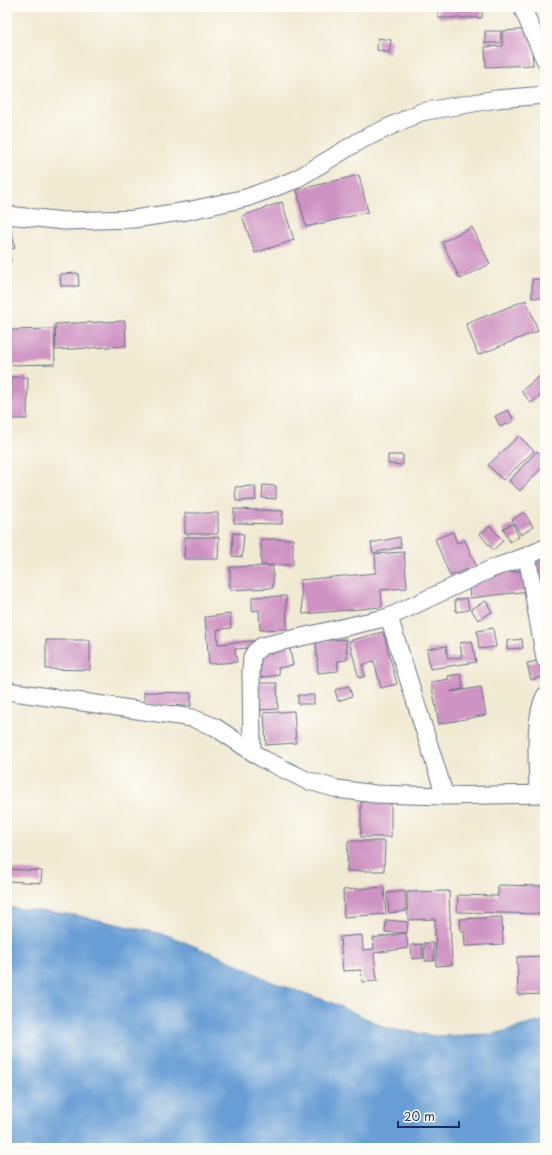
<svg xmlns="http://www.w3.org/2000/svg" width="552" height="1155" viewBox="0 0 552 1155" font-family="'Playpen Sans',sans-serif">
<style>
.water{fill:#679ed5;stroke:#41669a}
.building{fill:#cf93c3}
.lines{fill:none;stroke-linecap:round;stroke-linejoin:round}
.minor-casing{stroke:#667087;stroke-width:19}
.minor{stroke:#fff;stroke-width:17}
</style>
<rect width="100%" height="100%" fill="#fdfcf7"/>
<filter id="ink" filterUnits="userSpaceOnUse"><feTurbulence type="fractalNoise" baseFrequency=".025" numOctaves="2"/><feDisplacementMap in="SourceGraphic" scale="8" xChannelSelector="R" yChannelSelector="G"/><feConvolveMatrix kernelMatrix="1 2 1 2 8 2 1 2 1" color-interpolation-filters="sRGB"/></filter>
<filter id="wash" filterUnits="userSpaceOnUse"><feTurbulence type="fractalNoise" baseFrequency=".012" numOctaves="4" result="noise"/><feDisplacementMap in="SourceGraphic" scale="16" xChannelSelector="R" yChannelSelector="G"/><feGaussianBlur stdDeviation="0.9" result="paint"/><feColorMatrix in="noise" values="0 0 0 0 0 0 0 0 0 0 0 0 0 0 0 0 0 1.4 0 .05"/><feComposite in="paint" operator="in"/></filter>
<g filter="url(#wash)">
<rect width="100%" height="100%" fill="#f1ead3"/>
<path class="water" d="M 7,907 L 75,915 L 167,935 L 226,959 L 272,982 L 333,1003 L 387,1028 L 436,1036 L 493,1034 L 545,1020 L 545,1148 L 7,1148 Z"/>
<g id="blocks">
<path class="building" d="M 438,7 L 482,7 L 482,18 L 438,18 Z
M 531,29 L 533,65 L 486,67 L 485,47 L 503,46 L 502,31 Z
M 485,31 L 501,31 L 500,43 L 485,43 Z
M 378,38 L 391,40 L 389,53 L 377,50 Z
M 359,175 L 368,212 L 306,227 L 297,190 Z
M 282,202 L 294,240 L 255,253 L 242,216 Z
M 7,213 L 15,248 L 9,250 L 11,262 L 7,263 Z
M 472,227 L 490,264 L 460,279 L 442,242 Z
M 78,273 L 79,286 L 61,286 L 60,274 Z
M 532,279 L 545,279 L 545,298 L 532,298 Z
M 526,300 L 538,331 L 478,355 L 466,324 Z
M 125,321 L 126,346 L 56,350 L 55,324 Z
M 54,329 L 55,364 L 7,365 L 7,330 Z
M 545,372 L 545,392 L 531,403 L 521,391 Z
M 11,377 L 28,377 L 27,419 L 11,419 Z
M 508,410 L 514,421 L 500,427 L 495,416 Z
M 519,436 L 534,451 L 503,480 L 488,465 Z
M 537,451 L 545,459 L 545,464 L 520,491 L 509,481 Z
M 388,455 L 403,455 L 403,465 L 388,464 Z
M 263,485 L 276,486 L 276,499 L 262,498 Z
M 255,486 L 256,500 L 236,501 L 235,487 Z
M 234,509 L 283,511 L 282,524 L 234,523 Z
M 524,512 L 533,527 L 521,535 L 512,520 Z
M 185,513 L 218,513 L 218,534 L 185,534 Z
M 513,524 L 519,537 L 510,542 L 503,528 Z
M 490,526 L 503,541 L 493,550 L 480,534 Z
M 453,532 L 457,543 L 465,540 L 476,566 L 450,576 L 435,539 Z
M 233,533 L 244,534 L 242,557 L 232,556 Z
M 185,537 L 219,537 L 218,559 L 184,559 Z
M 400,537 L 401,547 L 373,553 L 371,543 Z
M 261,539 L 293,539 L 293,565 L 261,565 Z
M 404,552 L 407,588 L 381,590 L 382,607 L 303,614 L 300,580 L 376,573 L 375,554 Z
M 545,560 L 545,588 L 534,565 Z
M 273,566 L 273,588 L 230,590 L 230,567 Z
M 527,570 L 530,591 L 470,598 L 468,578 Z
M 286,596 L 287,629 L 260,630 L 259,610 L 252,611 L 252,597 Z
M 467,598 L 469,610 L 456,612 L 455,600 Z
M 486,601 L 492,612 L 478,620 L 471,609 Z
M 230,614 L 231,628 L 217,630 L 218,644 L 262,640 L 263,647 L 235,649 L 237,662 L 209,664 L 205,617 Z
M 493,628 L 496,647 L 479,649 L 477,631 Z
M 383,632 L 397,684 L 381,688 L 374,661 L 362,665 L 365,676 L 359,678 L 349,641 Z
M 346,639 L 347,660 L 338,661 L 338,671 L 318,673 L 316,641 Z
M 522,639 L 523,648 L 507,649 L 507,641 Z
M 46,640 L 90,640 L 90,670 L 46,669 Z
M 472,641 L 476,662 L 430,669 L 427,649 L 446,646 L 448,659 L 462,657 L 460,643 Z
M 289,645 L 293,665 L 278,668 L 279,675 L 257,678 L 253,651 Z
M 542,660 L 545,676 L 531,680 L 527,663 Z
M 461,674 L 463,689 L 451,691 L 451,692 L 481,687 L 486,715 L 439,724 L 431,682 L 449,679 L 448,676 Z
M 258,683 L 277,683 L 278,709 L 259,710 Z
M 349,686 L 352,696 L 338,701 L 335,690 Z
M 144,692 L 191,693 L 191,706 L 144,705 Z
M 298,695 L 314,695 L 314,704 L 298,704 Z
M 294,711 L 296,743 L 266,745 L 264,713 Z
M 361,802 L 391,802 L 391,837 L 361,837 Z
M 348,841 L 385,841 L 384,871 L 347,871 Z
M 7,869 L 42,871 L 41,883 L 7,881 Z
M 498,885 L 545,886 L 545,914 L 457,912 L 458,895 L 498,896 Z
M 384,887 L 386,914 L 344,917 L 343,890 Z
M 405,891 L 406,911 L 389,913 L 387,893 Z
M 449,891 L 452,965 L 436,966 L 435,919 L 408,920 L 407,892 Z
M 502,917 L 503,944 L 465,946 L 464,931 L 461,931 L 460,919 Z
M 386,920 L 408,922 L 407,933 L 385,932 Z
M 406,933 L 408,948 L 374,953 L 377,981 L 362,982 L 361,970 L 343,971 L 340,937 L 362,935 L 363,950 L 374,949 L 373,938 Z
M 424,943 L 433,943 L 434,961 L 425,961 Z
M 422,944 L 423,958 L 412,959 L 411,945 Z
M 545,956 L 545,994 L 518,995 L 517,957 Z"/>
</g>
</g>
<g filter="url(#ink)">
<use href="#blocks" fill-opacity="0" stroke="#667087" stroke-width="1"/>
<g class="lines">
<g class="minor-casing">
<path id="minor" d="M 522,7 L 545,60
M 7,215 L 64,221 L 134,219 L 187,211 L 246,198 L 295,180 L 361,140 L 421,112 L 497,99 L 545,95
M 527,556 L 545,659
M 389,617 L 491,569 L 527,556 L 545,548
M 7,691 L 192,718 L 215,727 L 263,759 L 306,780 L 337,789 L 375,794 L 445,796 L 545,794
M 252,751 L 251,671 L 252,657 L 255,652 L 262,646 L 389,617 L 445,796
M 538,794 C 538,766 533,720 545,696"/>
</g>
<use href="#minor" class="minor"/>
</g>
</g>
<rect width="552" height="1155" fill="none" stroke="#fdfcf7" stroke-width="24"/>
<path d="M398 1121v6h61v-6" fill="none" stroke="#1b2f5e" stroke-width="2"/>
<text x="404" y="1121" font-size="12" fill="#1b2f5e" stroke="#fdfcf7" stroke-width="3" paint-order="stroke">20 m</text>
</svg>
